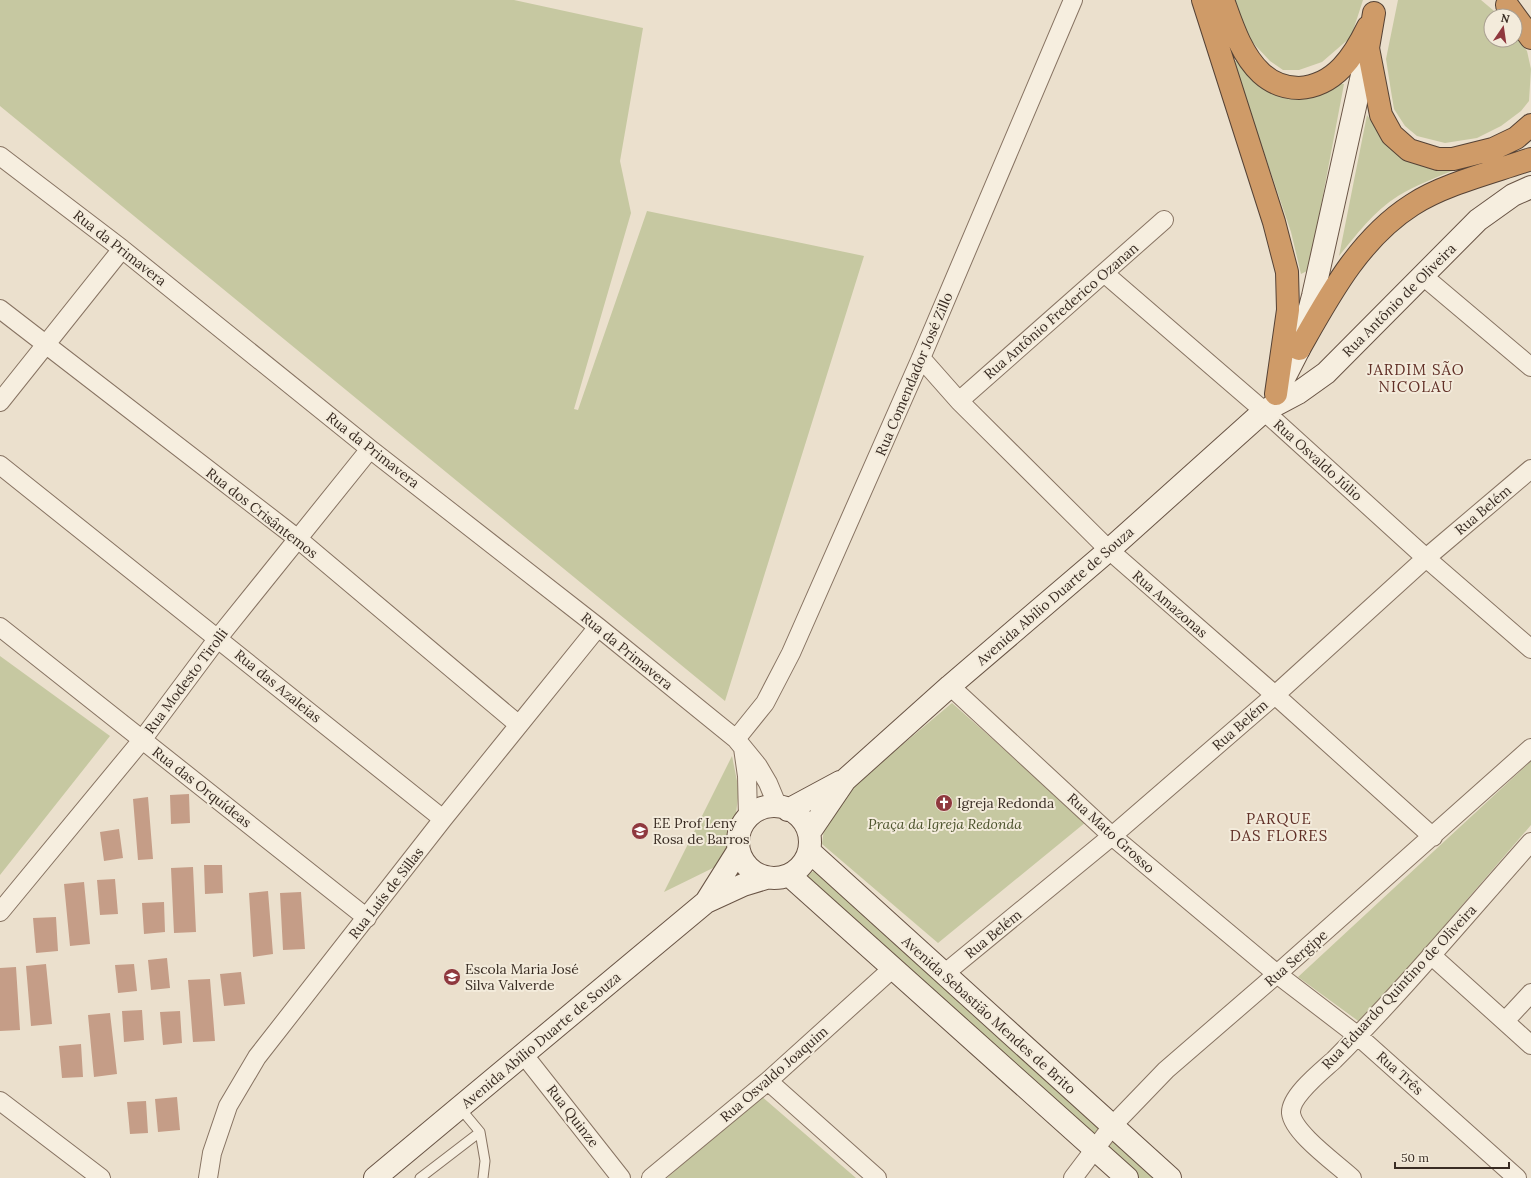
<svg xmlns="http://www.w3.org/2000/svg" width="1531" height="1178" viewBox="0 0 1531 1178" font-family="Lora,serif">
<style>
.green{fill:#c6c8a1}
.building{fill:#c59d87}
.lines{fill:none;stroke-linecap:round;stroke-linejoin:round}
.service-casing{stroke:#877362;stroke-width:11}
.minor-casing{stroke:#877362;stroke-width:20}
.secondary-casing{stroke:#695445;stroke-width:24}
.motorway-casing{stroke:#554235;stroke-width:24}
.service{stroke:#f6eedf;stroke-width:9}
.minor{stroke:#f6eedf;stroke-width:18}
.secondary{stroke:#f6eedf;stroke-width:22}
.motorway{stroke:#cf9b68;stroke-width:22}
.labels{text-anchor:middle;stroke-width:4;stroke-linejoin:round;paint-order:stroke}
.street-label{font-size:14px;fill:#392c23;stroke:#f3ebdb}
.poi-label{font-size:14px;fill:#392c23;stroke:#f3ebdb;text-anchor:start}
.park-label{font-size:14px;font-style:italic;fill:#4c532c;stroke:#f3ebdb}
.neighbourhood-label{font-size:15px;letter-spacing:1px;fill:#613027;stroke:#f3ebdb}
</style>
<rect width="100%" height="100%" fill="#ebe0cd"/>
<path class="green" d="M 0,0 L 514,0 L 643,28 L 620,161 L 631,213 L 574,409 L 578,410 L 647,211 L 864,256 L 725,701 L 0,106 Z
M 1233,0 L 1363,0 L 1351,37 L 1322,62 L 1299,70 L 1283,70 L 1270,61 L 1254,44 L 1241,28 Z
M 1398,0 L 1481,0 L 1500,16 L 1491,16 L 1491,40 L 1515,40 L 1515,36 L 1527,51 L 1531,69 L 1529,101 L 1521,111 L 1501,126 L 1477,138 L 1445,143 L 1417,136 L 1405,126 L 1394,109 L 1391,91 L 1386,59 Z
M 1233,61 L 1237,61 L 1254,77 L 1344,84 L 1314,243 L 1307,271 L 1301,274 L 1291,232 Z
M 1367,115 L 1381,135 L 1457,169 C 1437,177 1416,185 1398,196 C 1374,211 1356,235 1339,256 Z
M 0,656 L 110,736 L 0,875 Z
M 952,703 L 1086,822 L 938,943 L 822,844 L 824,829 L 852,787 Z
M 732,756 L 739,791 L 735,820 L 727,850 L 719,865 L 664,892 Z
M 1531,761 L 1531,825 L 1361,1023 L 1298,977 Z
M 818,868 L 1161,1178 L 1133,1178 L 803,878 Z
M 761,1096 L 856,1178 L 667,1178 Z"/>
<path class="building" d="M 189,794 L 190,823 L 171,824 L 170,795 Z
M 148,797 L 153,859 L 138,860 L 133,799 Z
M 119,829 L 123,858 L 104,861 L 100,832 Z
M 204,865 L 222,865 L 223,893 L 205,894 Z
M 193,867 L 196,932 L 174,933 L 171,868 Z
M 115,879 L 118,914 L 100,915 L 97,880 Z
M 84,882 L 90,944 L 70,946 L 64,884 Z
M 268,891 L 273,954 L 253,957 L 249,893 Z
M 301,892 L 305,949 L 283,950 L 280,893 Z
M 164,902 L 165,932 L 144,934 L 142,903 Z
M 56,917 L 58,951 L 36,953 L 33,918 Z
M 167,958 L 170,988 L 151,990 L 148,960 Z
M 46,964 L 52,1024 L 31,1026 L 26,966 Z
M 134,964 L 137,991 L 118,993 L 115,965 Z
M 16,967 L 20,1030 L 0,1031 L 0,968 Z
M 241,972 L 245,1004 L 224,1006 L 220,974 Z
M 210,979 L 215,1041 L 193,1042 L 188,980 Z
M 142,1010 L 144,1040 L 124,1042 L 122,1011 Z
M 180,1011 L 182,1043 L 163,1045 L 160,1012 Z
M 110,1013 L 117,1074 L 94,1077 L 88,1015 Z
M 81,1044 L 83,1077 L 62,1078 L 59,1046 Z
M 177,1097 L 180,1130 L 158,1132 L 155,1099 Z
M 146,1101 L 148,1133 L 130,1134 L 127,1102 Z"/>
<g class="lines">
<g class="service-casing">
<path id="service" d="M 460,1108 L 480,1132 L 485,1161 L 483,1178
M 420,1178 L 480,1132"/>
</g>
<g class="minor-casing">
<path id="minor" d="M 0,156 L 122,249 L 370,449 L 598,627 L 736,739 L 758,766 L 768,783 L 778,807
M 1104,273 L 1264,411 L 1426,558 L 1531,649
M 1423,276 L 1531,367
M 0,309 L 298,539 L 519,725
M 921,358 L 959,401 L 1109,550 L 1275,695 L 1433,837
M 959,401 L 1164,220
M 0,402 L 122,249
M 0,465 L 443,819
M 0,627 L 367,918
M 950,686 L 1112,836 L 1277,974 L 1358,1036 L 1517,1178
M 736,739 L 765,703 L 791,653 L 921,358 L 1073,0
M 743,748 L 747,776 L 748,817
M 0,912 L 142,740 L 218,638 L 370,449
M 1431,955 L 1531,1045
M 944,974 L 1112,836 L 1275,695 L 1426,558 L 1531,469
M 1505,1021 L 1531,993
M 524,1055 L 621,1178
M 768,1081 L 877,1178
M 0,1101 L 101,1178
M 208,1178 L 212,1153 L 228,1106 L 257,1057 L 443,819 L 598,627
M 651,1178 L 768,1081 L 893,968
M 1073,1178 L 1113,1125 L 1166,1070 L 1277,974 L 1531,748
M 1352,1178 C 1337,1164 1293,1133 1291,1113 C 1290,1096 1322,1071 1334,1060 C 1403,991 1466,915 1531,842"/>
</g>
<g class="secondary-casing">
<path id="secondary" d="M 1278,390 L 1299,349 L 1313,296 L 1368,48
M738 842a36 36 0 1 1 72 0a36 36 0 1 1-72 0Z
M 788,810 L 840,782
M 809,833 L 845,780 L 950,686 L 1109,550 L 1264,411 L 1298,393 L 1326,373 L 1478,220 L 1513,195 L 1531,187
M 809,851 L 1170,1178
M 789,875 L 1127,1178
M 706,902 L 738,851
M 375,1178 L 706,902 L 743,885 L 766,878"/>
</g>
<g class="motorway-casing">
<path id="motorway" d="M 1203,0 L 1274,222 L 1287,272 L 1288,310 L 1276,394
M 1223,0 C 1232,25 1241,54 1261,73 C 1272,83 1284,88 1299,88 C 1335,86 1354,56 1368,27
M 1507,5 L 1531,38
M 1374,13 L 1368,48 L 1381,115 L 1392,135 L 1409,150 L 1438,159 L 1453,159 L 1493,149 L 1516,138 L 1531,125
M 1299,349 C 1329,296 1359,239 1412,205 C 1444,184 1494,172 1531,159"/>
</g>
<use href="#service" class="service"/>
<use href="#minor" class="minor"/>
<use href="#secondary" class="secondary"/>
<use href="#motorway" class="motorway"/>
</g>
<defs>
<g id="church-disc" transform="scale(0.9)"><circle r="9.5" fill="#8f383e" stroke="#f3ebdb"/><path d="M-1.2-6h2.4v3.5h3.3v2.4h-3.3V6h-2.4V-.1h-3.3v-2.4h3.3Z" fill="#fff"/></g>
<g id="school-disc" transform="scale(0.9)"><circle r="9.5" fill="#8f383e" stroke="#f3ebdb"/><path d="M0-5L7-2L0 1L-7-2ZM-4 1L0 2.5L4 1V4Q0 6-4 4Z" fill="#fff"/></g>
</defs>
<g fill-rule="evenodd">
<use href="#church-disc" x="944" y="803"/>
<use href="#school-disc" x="640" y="831"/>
<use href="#school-disc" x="452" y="977"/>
</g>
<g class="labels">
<g class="street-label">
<text transform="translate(120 248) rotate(38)" y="5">Rua da Primavera</text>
<text transform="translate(1399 300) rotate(-45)" y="5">Rua Antônio de Oliveira</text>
<text transform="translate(1061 311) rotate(-41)" y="5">Rua Antônio Frederico Ozanan</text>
<text transform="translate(914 374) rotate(-67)" y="5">Rua Comendador José Zillo</text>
<text transform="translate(373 450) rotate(38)" y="5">Rua da Primavera</text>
<text transform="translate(1318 460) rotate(42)" y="5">Rua Osvaldo Júlio</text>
<text transform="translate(1483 510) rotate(-40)" y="5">Rua Belém</text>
<text transform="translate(262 513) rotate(38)" y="5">Rua dos Crisântemos</text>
<text transform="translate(1055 596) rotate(-41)" y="5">Avenida Abílio Duarte de Souza</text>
<text transform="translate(1170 604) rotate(41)" y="5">Rua Amazonas</text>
<text transform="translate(627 651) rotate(39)" y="5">Rua da Primavera</text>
<text transform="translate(186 681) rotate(-53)" y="5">Rua Modesto Tirolli</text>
<text transform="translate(278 686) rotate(39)" y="5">Rua das Azaleias</text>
<text transform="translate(1240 725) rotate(-41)" y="5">Rua Belém</text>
<text transform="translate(202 787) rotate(38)" y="5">Rua das Orquídeas</text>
<text transform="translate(1111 833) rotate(42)" y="5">Rua Mato Grosso</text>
<text transform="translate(386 893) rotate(-52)" y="5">Rua Luís de Sillas</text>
<text transform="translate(993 934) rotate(-39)" y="5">Rua Belém</text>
<text transform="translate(1296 958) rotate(-41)" y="5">Rua Sergipe</text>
<text transform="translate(1399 987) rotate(-47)" y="5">Rua Eduardo Quintino de Oliveira</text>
<text transform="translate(989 1015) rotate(42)" y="5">Avenida Sebastião Mendes de Brito</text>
<text transform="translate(541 1040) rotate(-40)" y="5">Avenida Abílio Duarte de Souza</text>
<text transform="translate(1400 1073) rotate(42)" y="5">Rua Três</text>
<text transform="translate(774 1074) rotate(-41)" y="5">Rua Osvaldo Joaquim</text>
<text transform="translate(573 1116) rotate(52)" y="5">Rua Quinze</text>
</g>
<g class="poi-label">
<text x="957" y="808">Igreja Redonda</text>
<text x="653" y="828">EE Prof Leny<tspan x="653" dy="16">Rosa de Barros</tspan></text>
<text x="465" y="974">Escola Maria José<tspan x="465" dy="16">Silva Valverde</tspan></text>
</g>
<g class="park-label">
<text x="945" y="829">Praça da Igreja Redonda</text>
</g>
<g class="neighbourhood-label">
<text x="1416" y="375">JARDIM SÃO<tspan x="1416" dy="17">NICOLAU</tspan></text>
<text x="1279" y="824">PARQUE<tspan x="1279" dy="17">DAS FLORES</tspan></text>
</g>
</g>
<g transform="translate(1503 28) rotate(13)"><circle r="19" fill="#f3ebdb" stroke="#a99f91"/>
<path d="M0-3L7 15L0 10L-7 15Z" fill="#8f383e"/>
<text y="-6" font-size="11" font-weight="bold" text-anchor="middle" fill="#392c23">N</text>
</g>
<path d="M1395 1162v6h114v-6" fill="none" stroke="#392c23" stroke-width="2"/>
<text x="1401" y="1162" font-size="12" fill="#392c23" stroke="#f3ebdb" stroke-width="3" paint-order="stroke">50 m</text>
</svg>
